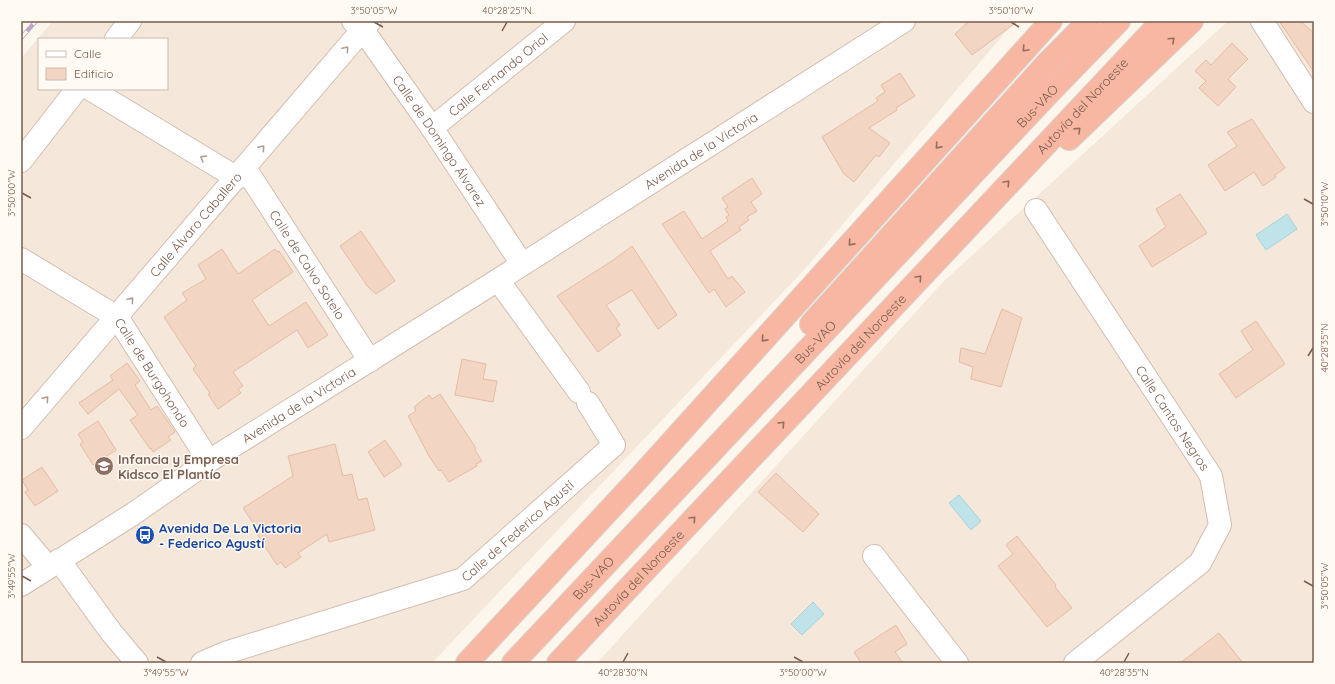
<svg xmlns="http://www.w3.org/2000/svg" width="1335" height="684" viewBox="0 0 1335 684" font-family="Quicksand,sans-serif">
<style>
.residential{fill:#f5e8da;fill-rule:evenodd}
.water{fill:#bfe3e8;stroke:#a5d3da}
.building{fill:#f3d5c3;stroke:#e6bba3}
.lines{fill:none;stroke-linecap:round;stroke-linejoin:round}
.minor-casing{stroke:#d1beb0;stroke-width:24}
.highway-casing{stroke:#dad1cd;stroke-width:24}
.minor{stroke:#fff;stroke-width:22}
.highway{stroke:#f7b7a3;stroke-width:22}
.rail-casing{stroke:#b9a8c9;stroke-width:4.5}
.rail{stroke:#fffaf3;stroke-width:3;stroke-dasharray:9;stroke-linecap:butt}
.oneway{stroke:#936e5e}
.oneway2{stroke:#af9d94}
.ticks{fill:none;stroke:#7a5c4d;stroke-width:1.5}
.labels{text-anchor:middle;stroke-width:3;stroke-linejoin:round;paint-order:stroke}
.street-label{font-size:13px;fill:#7a5c4d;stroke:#fffaf3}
.education-label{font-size:13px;font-weight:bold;fill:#785e54;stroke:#fffaf3;text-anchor:start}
.transit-label{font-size:13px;font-weight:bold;fill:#164399;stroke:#fffaf3;text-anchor:start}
.neatline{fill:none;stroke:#7a5c4d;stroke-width:1.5}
.ticks-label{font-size:10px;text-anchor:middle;fill:#7a5c4d}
</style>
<rect width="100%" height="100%" fill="#fdf6ec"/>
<path class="residential" d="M 53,21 L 1015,21 L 804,270 L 432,663 L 21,663 L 21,58 ZM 39,39 L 167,39 L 167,89 L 39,89 Z
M 1228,21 L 1314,21 L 1314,663 L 597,663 L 943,282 Z"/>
<path class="water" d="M 1287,214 L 1297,229 L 1266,250 L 1256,235 Z
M 959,495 L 981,521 L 971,530 L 949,503 Z
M 813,602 L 824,614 L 802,635 L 791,624 Z"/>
<path class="building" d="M 969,21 L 1018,21 L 972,55 L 955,34 Z
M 1279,21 L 1300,21 L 1314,33 L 1314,72 Z
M 1232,43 L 1248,59 L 1228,79 L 1236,87 L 1218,106 L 1199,88 L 1206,81 L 1195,71 L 1206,60 L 1211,65 Z
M 900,73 L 915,96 L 896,108 L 897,110 L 869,128 L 890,143 L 879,157 L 876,155 L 854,182 L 844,174 L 822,137 L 878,101 L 876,98 L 885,92 L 881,85 Z
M 1252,119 L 1285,168 L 1275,175 L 1276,177 L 1263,186 L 1254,172 L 1225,191 L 1208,165 L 1237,146 L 1227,132 Z
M 752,178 L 762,194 L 751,202 L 757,211 L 747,217 L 749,220 L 739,227 L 741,230 L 710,251 L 728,279 L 732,276 L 745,292 L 726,307 L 714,289 L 709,293 L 662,224 L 684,211 L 702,239 L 728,221 L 726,217 L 729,215 L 725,209 L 728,207 L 722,198 Z
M 1180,194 L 1207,233 L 1152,267 L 1139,246 L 1166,227 L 1156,209 Z
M 361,231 L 395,281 L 376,294 L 368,287 L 340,246 Z
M 632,246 L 677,315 L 658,329 L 632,290 L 606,305 L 620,325 L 616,328 L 621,335 L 598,352 L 557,296 L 612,261 Z
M 222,249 L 238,274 L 275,249 L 277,252 L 279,251 L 293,272 L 252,300 L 269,326 L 306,302 L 328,335 L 308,348 L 297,330 L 233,372 L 243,386 L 238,389 L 241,393 L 218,409 L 208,394 L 210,393 L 193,369 L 196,366 L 164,317 L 187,300 L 182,293 L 206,279 L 198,265 Z
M 1002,309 L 1022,318 L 1001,387 L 971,379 L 973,367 L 959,362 L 961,348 L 985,354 Z
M 1256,321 L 1285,364 L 1236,398 L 1219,374 L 1253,350 L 1241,331 Z
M 462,359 L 486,364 L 483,379 L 497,381 L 493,402 L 455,395 Z
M 127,363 L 140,381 L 135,385 L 151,410 L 157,406 L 175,432 L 168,437 L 171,440 L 153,452 L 151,448 L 150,449 L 130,420 L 138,415 L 119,389 L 88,414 L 79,403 L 113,380 L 110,376 Z
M 440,394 L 476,448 L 475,450 L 482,461 L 476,464 L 477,466 L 449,482 L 441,470 L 439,471 L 429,456 L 408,416 L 416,411 L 414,407 L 429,395 L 432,399 Z
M 98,421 L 116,450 L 93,465 L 80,444 L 83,442 L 78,434 Z
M 385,440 L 402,465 L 384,477 L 368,452 Z
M 335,444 L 343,476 L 352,474 L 358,500 L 367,498 L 375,530 L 329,542 L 327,534 L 298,553 L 301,557 L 285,568 L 281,562 L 277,565 L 255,531 L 257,529 L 243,508 L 293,476 L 288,456 Z
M 42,467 L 58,491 L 35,506 L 25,492 L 28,490 L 22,480 Z
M 776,473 L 819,514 L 803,532 L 758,492 Z
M 1017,536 L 1056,585 L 1055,587 L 1072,608 L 1047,627 L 998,566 L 1013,554 L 1006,545 Z
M 896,625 L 907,644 L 895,652 L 903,663 L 861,663 L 854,652 Z
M 1219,633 L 1243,663 L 1180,663 Z"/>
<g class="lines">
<g class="minor-casing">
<g id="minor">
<path id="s1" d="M 353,21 L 363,30 L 432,128 L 522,264"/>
<path d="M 1262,21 L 1314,102"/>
<path d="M 116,39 L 130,21"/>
<path d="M 90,89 L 237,178"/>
<path id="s2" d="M 432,128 L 564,21"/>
<path d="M 21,161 L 77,89"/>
<path id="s3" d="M 245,168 L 370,361"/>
<path id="s4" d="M 1036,210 L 1211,476 L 1220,525 L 1200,563 L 1075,663"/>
<path id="s5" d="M 21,259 L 117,317 L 209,461"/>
<path d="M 498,280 L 579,392"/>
<path id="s6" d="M 21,428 L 370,21"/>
<path d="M 21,535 L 48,567"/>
<path d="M 874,556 L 957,663"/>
<path d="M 59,560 L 111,632 L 137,663"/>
<path id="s7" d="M 21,585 L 133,514 L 209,461 L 498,280 L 904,21"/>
<path id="s8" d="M 202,663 L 225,653 L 463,579 L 614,445 L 588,403"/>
</g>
</g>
<g class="highway-casing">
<g id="highway">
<path d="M 1069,139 L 1192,21"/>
<path d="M 811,324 L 1048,62 L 1089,21"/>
<path d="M 467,663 L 640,477 L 1051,21"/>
<path id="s9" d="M 513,663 L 1051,91 L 1119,21"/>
<path id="s10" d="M 558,663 L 1162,21"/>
</g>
</g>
<use href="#minor" class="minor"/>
<use href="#highway" class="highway"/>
<g class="rail-casing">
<path id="rail" d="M 21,38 L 36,21"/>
</g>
<use href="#rail" class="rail"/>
</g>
<defs><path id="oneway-chevron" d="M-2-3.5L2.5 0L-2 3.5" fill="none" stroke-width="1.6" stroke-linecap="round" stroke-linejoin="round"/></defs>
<g class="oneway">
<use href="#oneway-chevron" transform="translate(1172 40) rotate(-43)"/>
<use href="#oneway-chevron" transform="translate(1025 49) rotate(133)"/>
<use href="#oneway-chevron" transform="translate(1078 130) rotate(-44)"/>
<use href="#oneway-chevron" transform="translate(938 146) rotate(132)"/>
<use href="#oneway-chevron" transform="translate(1007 183) rotate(-47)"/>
<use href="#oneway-chevron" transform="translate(851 243) rotate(132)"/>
<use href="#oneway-chevron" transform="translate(919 278) rotate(-47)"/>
<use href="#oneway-chevron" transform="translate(764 339) rotate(132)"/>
<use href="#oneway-chevron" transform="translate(782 424) rotate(-47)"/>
<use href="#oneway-chevron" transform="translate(693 519) rotate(-47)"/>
</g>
<g class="oneway2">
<use href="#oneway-chevron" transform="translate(346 49) rotate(-50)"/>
<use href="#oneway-chevron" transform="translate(262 148) rotate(-50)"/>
<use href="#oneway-chevron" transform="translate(203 158) rotate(-149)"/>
<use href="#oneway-chevron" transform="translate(131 300) rotate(-49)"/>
<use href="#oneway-chevron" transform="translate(46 399) rotate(-49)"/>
</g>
<path class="ticks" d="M 374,22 L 383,27M 1011,22 L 1019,27M 502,31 L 507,22M 22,193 L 31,198M 1304,199 L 1313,204M 1308,356 L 1313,348M 22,576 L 31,581M 1304,581 L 1313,586M 157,657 L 166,662M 794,657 L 803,662M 623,662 L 628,653M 1124,662 L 1129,653"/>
<defs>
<g id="school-disc" transform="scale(1)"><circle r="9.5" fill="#8d6e63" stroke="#fffaf3"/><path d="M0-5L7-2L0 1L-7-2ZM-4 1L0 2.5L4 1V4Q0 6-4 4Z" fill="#fff"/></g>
<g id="bus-disc" transform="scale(1)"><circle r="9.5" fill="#1a4fb4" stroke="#fffaf3"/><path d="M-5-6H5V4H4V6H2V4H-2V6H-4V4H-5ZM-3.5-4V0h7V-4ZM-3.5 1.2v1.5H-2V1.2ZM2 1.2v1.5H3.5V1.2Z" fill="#fff"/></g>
</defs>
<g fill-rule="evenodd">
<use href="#school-disc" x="104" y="466"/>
<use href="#bus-disc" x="145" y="535"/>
</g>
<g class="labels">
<g class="street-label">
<text dy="5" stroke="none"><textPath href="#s2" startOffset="85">Calle Fernando Oriol</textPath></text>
<text dy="5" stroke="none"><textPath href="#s9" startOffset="765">Bus-VAO</textPath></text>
<text dy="5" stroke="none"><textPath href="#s10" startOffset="765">Autovía del Noroeste</textPath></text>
<text dy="5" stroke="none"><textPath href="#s1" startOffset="148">Calle de Domingo Álvarez</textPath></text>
<text dy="5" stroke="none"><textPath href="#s7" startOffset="807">Avenida de la Victoria</textPath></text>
<text dy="5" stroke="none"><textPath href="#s6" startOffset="268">Calle Álvaro Caballero</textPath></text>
<text dy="5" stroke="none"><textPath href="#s3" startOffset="115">Calle de Calvo Sotelo</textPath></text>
<text dy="5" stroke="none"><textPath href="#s9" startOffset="441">Bus-VAO</textPath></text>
<text dy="5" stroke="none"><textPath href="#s10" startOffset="441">Autovía del Noroeste</textPath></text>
<text dy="5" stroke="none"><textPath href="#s5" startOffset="178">Calle de Burgohondo</textPath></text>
<text dy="5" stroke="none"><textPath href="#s7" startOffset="331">Avenida de la Victoria</textPath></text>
<text dy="5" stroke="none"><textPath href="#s4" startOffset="249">Calle Cantos Negros</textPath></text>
<text dy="5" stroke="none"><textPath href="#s8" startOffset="347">Calle de Federico Agustí</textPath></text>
<text dy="5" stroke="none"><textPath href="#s9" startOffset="117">Bus-VAO</textPath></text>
<text dy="5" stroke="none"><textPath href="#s10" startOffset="117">Autovía del Noroeste</textPath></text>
</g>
<g class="education-label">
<text x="118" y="464">Infancia y Empresa<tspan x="118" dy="15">Kidsco El Plantío</tspan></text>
</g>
<g class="transit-label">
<text x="159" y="533">Avenida De La Victoria<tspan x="159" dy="15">- Federico Agustí</tspan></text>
</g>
</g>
<rect width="1335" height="684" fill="none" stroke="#fffaf3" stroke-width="44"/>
<rect x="38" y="38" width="130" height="52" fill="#fffaf3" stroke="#cabbb1"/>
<rect x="46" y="51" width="20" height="6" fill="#ffffff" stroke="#cabbb1"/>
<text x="74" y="58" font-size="12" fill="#7a5c4d">Calle</text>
<rect x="46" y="68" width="20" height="12" fill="#f3d5c3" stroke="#cabbb1"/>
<text x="74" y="78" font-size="12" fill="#7a5c4d">Edificio</text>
<rect x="22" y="22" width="1291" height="640" class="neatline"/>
<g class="ticks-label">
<text x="374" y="14">3°50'05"W</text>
<text x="507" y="14">40°28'25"N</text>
<text x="1011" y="14">3°50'10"W</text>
<text transform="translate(11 193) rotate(-90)" y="4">3°50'00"W</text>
<text transform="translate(1324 204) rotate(-90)" y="4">3°50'10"W</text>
<text transform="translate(1324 348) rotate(-90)" y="4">40°28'35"N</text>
<text transform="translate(11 576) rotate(-90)" y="4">3°49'55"W</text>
<text transform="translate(1324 586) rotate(-90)" y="4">3°50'05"W</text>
<text x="166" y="676">3°49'55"W</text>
<text x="623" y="676">40°28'30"N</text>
<text x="803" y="676">3°50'00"W</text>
<text x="1124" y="676">40°28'35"N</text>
</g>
</svg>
